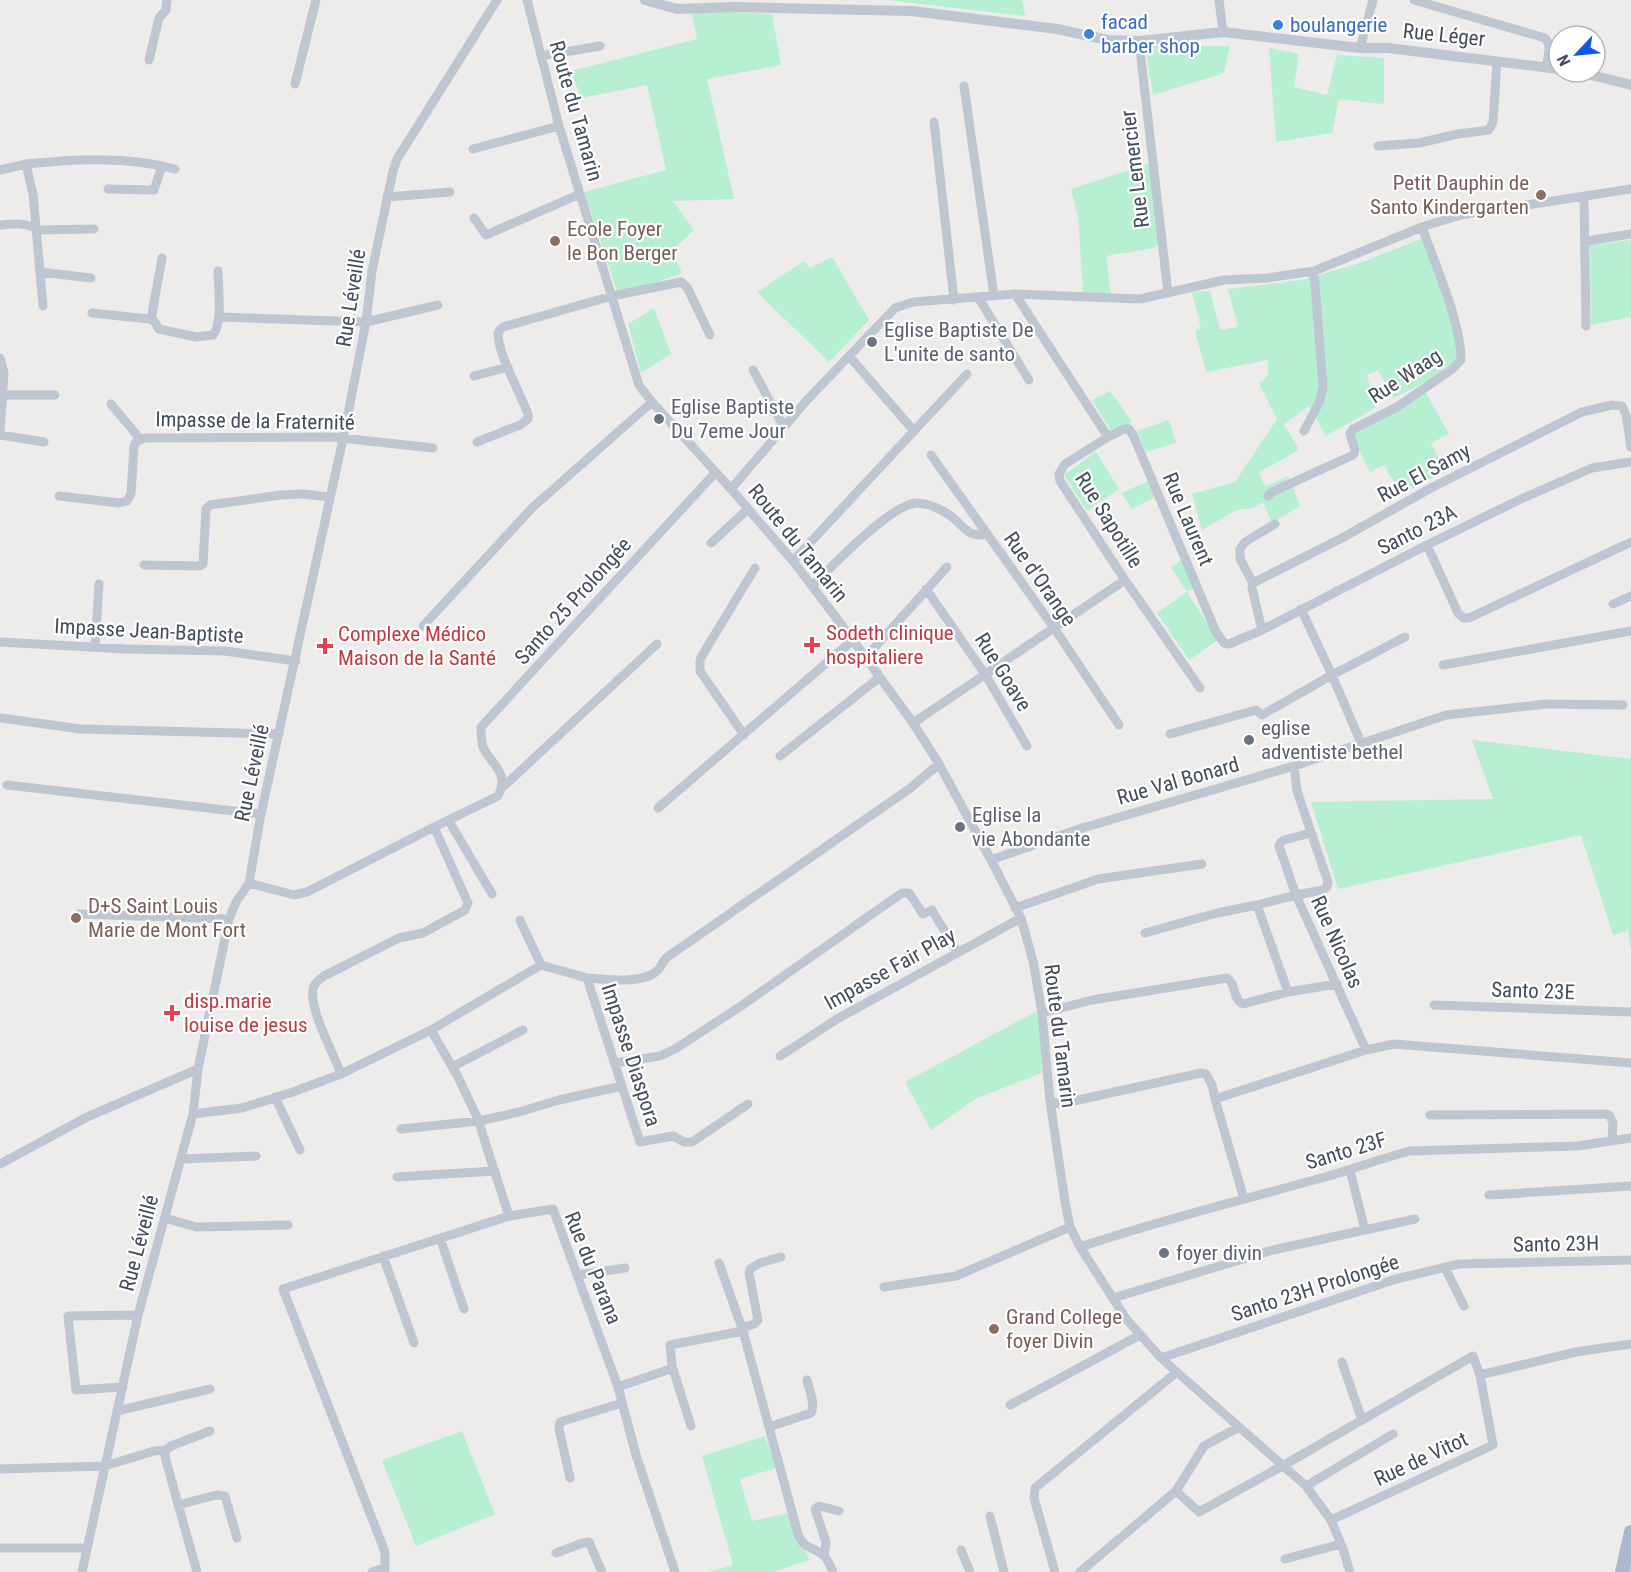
<svg xmlns="http://www.w3.org/2000/svg" width="1631" height="1572" viewBox="0 0 1631 1572" font-family="'Roboto Condensed',sans-serif">
<style>
.green{fill:#b6efd2}
.lines{fill:none;stroke-linecap:round;stroke-linejoin:round}
.minor{stroke:#bec6d2;stroke-width:9}
.tertiary{stroke:#bec6d2;stroke-width:10}
.primary{stroke:#a9b8cc;stroke-width:14}
.shop-dot{fill:#3f7fe0;stroke:#fff;stroke-width:2}
.education-dot{fill:#8d6e63;stroke:#fff;stroke-width:2}
.worship-dot{fill:#6b7280;stroke:#fff;stroke-width:2}
.health-dot{fill:#e0444e;stroke:#fff;stroke-width:2}
.labels{text-anchor:middle;stroke-width:4.5;stroke-linejoin:round;paint-order:stroke}
.shop-label{font-size:21px;fill:#366cbe;stroke:#fff;text-anchor:start}
.street-label{font-size:21px;fill:#434d59;stroke:#fff}
.education-label{font-size:21px;fill:#785e54;stroke:#fff;text-anchor:start}
.worship-label{font-size:21px;fill:#5b616d;stroke:#fff;text-anchor:start}
.health-label{font-size:21px;fill:#be3a42;stroke:#fff;text-anchor:start}
</style>
<rect width="100%" height="100%" fill="#eeebeb"/>
<path class="green" d="M 887,0 L 1022,0 L 1025,16 Z
M 691,10 L 772,14 L 781,65 L 707,79 L 734,199 L 673,201 L 694,230 L 672,251 L 682,273 L 619,296 L 584,192 L 666,170 L 647,85 L 581,98 L 571,71 L 697,39 Z
M 1145,46 L 1230,46 L 1224,73 L 1153,95 Z
M 1269,48 L 1299,54 L 1294,87 L 1327,95 L 1337,55 L 1384,58 L 1384,104 L 1339,99 L 1332,133 L 1276,142 Z
M 1151,163 L 1159,244 L 1154,248 L 1106,256 L 1111,294 L 1083,292 L 1078,216 L 1071,189 Z
M 1423,238 L 1453,324 L 1459,357 L 1429,380 L 1393,398 L 1378,370 L 1367,375 L 1375,408 L 1326,436 L 1309,406 L 1284,424 L 1299,450 L 1259,472 L 1265,487 L 1288,476 L 1300,506 L 1272,523 L 1263,502 L 1252,508 L 1236,510 L 1202,530 L 1192,494 L 1235,482 L 1277,419 L 1258,381 L 1262,382 L 1268,374 L 1268,360 L 1206,372 L 1195,331 L 1201,329 L 1192,292 L 1210,291 L 1220,330 L 1238,327 L 1228,289 L 1302,280 L 1360,263 Z
M 1631,240 L 1631,317 L 1591,325 L 1590,245 Z
M 832,257 L 869,320 L 829,362 L 757,292 L 804,261 L 810,268 Z
M 654,308 L 671,354 L 641,373 L 628,324 Z
M 1110,391 L 1132,422 L 1114,435 L 1092,400 Z
M 1425,391 L 1449,434 L 1431,443 L 1445,471 L 1401,495 L 1384,465 L 1370,472 L 1351,432 Z
M 1169,420 L 1176,443 L 1146,452 L 1137,431 Z
M 1096,452 L 1119,489 L 1087,511 L 1064,475 Z
M 1148,481 L 1155,497 L 1132,509 L 1122,493 Z
M 1183,559 L 1198,586 L 1187,592 L 1218,640 L 1189,660 L 1157,613 L 1187,592 L 1171,567 Z
M 1472,740 L 1631,759 L 1631,948 L 1628,931 L 1613,935 L 1581,835 L 1338,889 L 1311,802 L 1493,799 Z
M 1039,1010 L 1042,1073 L 977,1098 L 931,1130 L 905,1082 Z
M 462,1431 L 495,1514 L 416,1546 L 382,1460 Z
M 765,1436 L 777,1468 L 740,1479 L 752,1521 L 789,1513 L 809,1560 L 773,1572 L 710,1572 L 733,1565 L 702,1456 Z"/>
<g class="lines">
<path class="minor" d="M 527,0 L 559,126 L 639,385 L 652,402 L 731,489 L 793,561 L 853,640 L 913,723 L 939,764 L 991,860 L 1021,918 L 1033,961 L 1042,1013 L 1050,1101 L 1065,1202 L 1070,1227 L 1080,1247 L 1127,1320 L 1161,1358 L 1306,1486 L 1331,1520 L 1343,1549 L 1350,1572
M 1219,0 L 1223,32
M 1414,0 L 1545,38 C 1552,46 1548,57 1546,67
M 1139,41 L 1168,293
M 1360,48 L 1373,0
M 541,56 L 600,46
M 149,60 L 159,18 L 166,10 L 167,0
M 295,84 L 316,0
M 964,86 L 994,296
M 934,122 L 954,300
M 1378,146 L 1419,143 L 1458,134 L 1489,130 L 1493,122 L 1497,61
M 473,149 L 559,126
M 26,164 C 76,159 126,156 175,169
M 0,170 L 26,164 L 33,194 L 43,306
M 108,189 L 154,190 L 162,166
M 387,197 L 450,192
M 1584,197 L 1586,326
M 474,218 L 486,235 L 580,194
M 0,225 C 13,224 27,222 38,230 L 94,229
M 1586,241 L 1631,234
M 40,272 L 91,278
M 1015,294 L 1108,437 L 1065,464 L 1059,474 L 1060,481 L 1125,580 L 1200,688
M 978,297 L 1029,380
M 92,313 L 149,319 L 154,321 L 159,329 L 196,337 L 213,335 C 223,323 218,287 218,271
M 219,317 L 366,322 L 438,305
M 151,320 L 162,258
M 849,356 L 914,431
M 0,358 L 4,373 L 0,432
M 753,370 L 784,427
M 474,376 L 508,367
M 2,395 L 55,395
M 111,404 L 140,439
M 1304,431 L 1320,401 L 1323,387 L 1314,271
M 0,435 L 44,442
M 1108,437 L 1124,429 L 1129,429 L 1134,437 L 1216,632 L 1224,643 L 1229,644 L 1262,630 L 1427,545 L 1521,499 L 1592,468 L 1631,462
M 477,442 L 520,425 L 528,419 L 528,414 C 521,395 498,353 498,335 C 498,330 500,330 503,327 L 612,296 L 681,282 L 687,287 L 710,335
M 931,455 L 1054,628 L 1119,725
M 731,489 L 807,400 L 895,308 L 913,302 L 1015,294 L 1140,299 L 1224,280 L 1267,278 L 1314,271 L 1422,227 L 1461,215 L 1631,189
M 59,496 L 119,503 L 127,501 L 131,494 L 134,446 L 136,442 L 144,438 L 332,437 L 433,448
M 1268,496 L 1272,492 L 1353,455 L 1355,450 L 1350,434 L 1353,429 L 1397,407 L 1451,370 L 1461,360 C 1461,321 1435,265 1422,227
M 711,543 L 748,509
M 1427,545 L 1458,613 L 1463,618 L 1469,618 L 1631,542
M 793,561 L 967,374
M 144,565 L 200,566 L 203,564 L 206,509 L 210,505 L 281,495 L 302,494 L 330,497
M 1253,583 L 1240,559 L 1240,549 L 1245,542 L 1275,524
M 812,586 C 831,567 892,503 917,503 C 928,503 940,509 948,514 C 963,524 967,539 987,534
M 926,589 L 985,674 L 1027,746
M 1613,604 L 1631,596
M 1301,609 L 1332,675 L 1361,743
M 423,626 L 533,507 L 652,402
M 1262,630 L 1252,588 L 1253,583 L 1342,538 L 1431,488 L 1582,412 L 1612,405 L 1622,406 L 1626,415 L 1631,447
M 0,642 L 126,649 L 225,651 L 296,661
M 95,647 L 99,584
M 866,657 L 947,567
M 1443,665 L 1631,631
M 0,718 L 81,729 L 279,734
M 913,723 L 1125,580
M 1170,734 L 1256,710 L 1262,715 L 1332,675 L 1405,637
M 744,735 L 700,671 L 700,660 L 703,654 L 755,568
M 780,756 L 880,677
M 1294,766 L 1297,791 L 1328,882 L 1327,887 L 1323,890 L 1296,895 L 1366,1050
M 7,785 L 261,814
M 504,786 L 657,644
M 658,808 L 853,640
M 449,821 L 492,894
M 991,860 L 1079,829 L 1294,766 L 1446,715 L 1546,704 L 1623,705
M 249,883 L 294,895 L 307,892 L 434,827
M 1257,905 L 1288,992
M 1015,908 L 1098,879 L 1202,864
M 78,914 L 229,919
M 520,920 L 541,965
M 1145,933 L 1217,913 L 1257,905 L 1296,895 L 1279,846 L 1281,842 L 1284,840 L 1311,833
M 541,965 L 587,978 L 640,1142 L 673,1136 L 684,1142 L 692,1142 L 748,1104
M 587,978 C 606,979 643,985 658,970 C 661,967 663,961 666,958 L 909,789 L 939,764
M 1434,1005 L 1631,1012
M 1042,1013 L 1092,1000 L 1227,978 C 1237,984 1232,999 1243,1004 L 1288,992 L 1337,984
M 431,1030 L 458,1077 L 477,1117 L 509,1216
M 780,1056 L 837,1019 L 1021,918
M 614,1063 L 660,1056 L 675,1049 L 741,1006 L 902,893 L 909,893 L 923,914 L 932,910 L 957,952
M 452,1067 L 523,1030
M 341,1074 C 334,1054 306,1004 314,986 C 316,981 320,979 324,976 L 399,938 L 423,933 L 465,910 L 468,903 L 434,827 L 498,796 C 510,773 492,766 483,747 C 481,740 481,733 481,727 L 715,473
M 275,1097 L 300,1150
M 1050,1101 L 1060,1104 L 1201,1073 L 1206,1074 L 1212,1085 L 1215,1099
M 193,1114 L 242,1108 L 293,1092 L 341,1074 L 431,1030 L 541,965
M 1430,1115 L 1607,1114 L 1610,1116 L 1613,1123 L 1612,1140
M 401,1129 L 479,1121 L 519,1112 L 559,1100 L 622,1086
M 181,1159 L 256,1156
M 0,1164 L 87,1117 L 198,1069
M 1350,1171 L 1365,1230
M 397,1177 L 495,1171
M 1489,1195 L 1631,1186
M 1244,1199 L 1215,1099 L 1366,1050 L 1394,1044 L 1631,1063
M 165,1218 L 196,1227 L 288,1225
M 440,1238 L 464,1309
M 1080,1247 C 1157,1221 1235,1202 1314,1180 C 1346,1172 1378,1159 1410,1151 L 1577,1146 L 1631,1138
M 383,1256 L 414,1343
M 719,1263 L 743,1331 L 798,1534 C 805,1551 812,1545 823,1555 C 828,1559 831,1567 833,1572
M 1445,1268 L 1464,1306
M 577,1275 L 625,1268
M 884,1287 L 956,1276 L 1070,1227
M 1113,1298 L 1273,1250 L 1415,1219
M 742,1328 L 754,1324 L 758,1320 L 749,1273 L 750,1269 L 760,1263 L 781,1257
M 1161,1358 L 1396,1279 L 1459,1264 L 1631,1260
M 1342,1362 L 1362,1420
M 672,1366 L 691,1426
M 1480,1375 L 1576,1352 L 1631,1344
M 123,1387 L 76,1390 L 68,1316 L 138,1315
M 618,1387 L 670,1369 L 672,1366 L 670,1345 L 743,1331
M 1010,1405 L 1140,1335
M 117,1411 L 210,1389
M 769,1427 L 811,1413 C 816,1404 809,1390 807,1380
M 0,1469 L 105,1466 L 154,1451 L 166,1450
M 570,1478 L 559,1429 L 560,1422 L 622,1403
M 1306,1486 L 1393,1434
M 1176,1491 L 1199,1512 L 1284,1465 L 1473,1356 L 1480,1375 L 1493,1445 L 1331,1520
M 178,1505 L 216,1495 L 225,1496 L 237,1538
M 990,1516 L 1004,1572
M 0,1548 L 87,1548
M 961,1550 L 970,1572
M 556,1553 L 583,1543 L 589,1542 L 602,1572
M 824,1556 L 826,1542 L 815,1509 L 819,1506 L 839,1511
M 1285,1559 L 1341,1544
M 82,1572 L 138,1315 L 193,1114 L 198,1069 L 229,919 L 236,902 L 249,883 L 261,814 L 343,439 L 366,322 L 372,271 L 393,171 L 397,159 L 497,0
M 197,1572 L 165,1457 L 166,1450 L 171,1446 L 210,1431
M 372,1572 L 385,1568
M 385,1572 L 385,1552 L 283,1289 L 509,1216 L 553,1209 L 618,1387 L 636,1455 L 675,1572
M 1055,1572 L 1034,1498 L 1035,1488 L 1177,1372
M 1080,1572 L 1176,1491 L 1204,1446 L 1239,1427
M 1630,1572 L 1631,1571"/>
<path class="tertiary" d="M 645,0 L 677,9 L 734,7 L 912,11 L 1057,29 L 1108,40 L 1139,41 L 1223,32 L 1360,48 L 1388,48 L 1559,69
M 1579,72 L 1631,85"/>
<path class="primary" d="M 1622,1572 L 1631,1532"/>
</g>
<g class="shop-dot">
<circle cx="1278" cy="25" r="6"/>
<circle cx="1089" cy="34" r="6"/>
</g>
<g class="education-dot">
<circle cx="1541" cy="195" r="6"/>
<circle cx="555" cy="241" r="6"/>
<circle cx="76" cy="918" r="6"/>
<circle cx="994" cy="1329" r="6"/>
</g>
<g class="worship-dot">
<circle cx="872" cy="342" r="6"/>
<circle cx="659" cy="419" r="6"/>
<circle cx="1249" cy="740" r="6"/>
<circle cx="960" cy="827" r="6"/>
<circle cx="1164" cy="1253" r="6"/>
</g>
<g class="health-dot">
<path d="M809 636h6v6h6v6h-6v6h-6v-6h-6v-6h6z"/>
<path d="M322 637h6v6h6v6h-6v6h-6v-6h-6v-6h6z"/>
<path d="M169 1004h6v6h6v6h-6v6h-6v-6h-6v-6h6z"/>
</g>
<g class="labels">
<g class="shop-label">
<text x="1101" y="29">facad<tspan x="1101" dy="24">barber shop</tspan></text>
<text x="1290" y="32">boulangerie</text>
</g>
<g class="street-label">
<text transform="translate(1444 35) rotate(6)" y="7">Rue Léger</text>
<text transform="translate(576 111) rotate(74)" y="7">Route du Tamarin</text>
<text transform="translate(1135 169) rotate(-97)" y="7">Rue Lemercier</text>
<text transform="translate(351 298) rotate(-81)" y="7">Rue Léveillé</text>
<text transform="translate(1405 376) rotate(-33)" y="7">Rue Waag</text>
<text transform="translate(255 421) rotate(1)" y="7">Impasse de la Fraternité</text>
<text transform="translate(1424 473) rotate(-28)" y="7">Rue El Samy</text>
<text transform="translate(1188 519) rotate(67)" y="7">Rue Laurent</text>
<text transform="translate(1109 520) rotate(58)" y="7">Rue Sapotille</text>
<text transform="translate(1417 530) rotate(-27)" y="7">Santo 23A</text>
<text transform="translate(798 543) rotate(51)" y="7">Route du Tamarin</text>
<text transform="translate(1040 579) rotate(55)" y="7">Rue d'Orange</text>
<text transform="translate(573 601) rotate(-48)" y="7">Santo 25 Prolongée</text>
<text transform="translate(149 631) rotate(3)" y="7">Impasse Jean-Baptiste</text>
<text transform="translate(1003 672) rotate(58)" y="7">Rue Goave</text>
<text transform="translate(252 773) rotate(-78)" y="7">Rue Léveillé</text>
<text transform="translate(1178 781) rotate(-16)" y="7">Rue Val Bonard</text>
<text transform="translate(1337 942) rotate(66)" y="7">Rue Nicolas</text>
<text transform="translate(890 969) rotate(-29)" y="7">Impasse Fair Play</text>
<text transform="translate(1533 991) rotate(2)" y="7">Santo 23E</text>
<text transform="translate(1060 1036) rotate(83)" y="7">Route du Tamarin</text>
<text transform="translate(631 1055) rotate(72)" y="7">Impasse Diaspora</text>
<text transform="translate(1346 1151) rotate(-17)" y="7">Santo 23F</text>
<text transform="translate(139 1243) rotate(-75)" y="7">Rue Léveillé</text>
<text transform="translate(1556 1244) rotate(-1)" y="7">Santo 23H</text>
<text transform="translate(593 1268) rotate(68)" y="7">Rue du Parana</text>
<text transform="translate(1315 1288) rotate(-18)" y="7">Santo 23H Prolongée</text>
<text transform="translate(1421 1459) rotate(-25)" y="7">Rue de Vitot</text>
</g>
<g class="education-label">
<text x="1529" y="190" text-anchor="end">Petit Dauphin de<tspan x="1529" dy="24">Santo Kindergarten</tspan></text>
<text x="567" y="236">Ecole Foyer<tspan x="567" dy="24">le Bon Berger</tspan></text>
<text x="88" y="913">D+S Saint Louis<tspan x="88" dy="24">Marie de Mont Fort</tspan></text>
<text x="1006" y="1324">Grand College<tspan x="1006" dy="24">foyer Divin</tspan></text>
</g>
<g class="worship-label">
<text x="884" y="337">Eglise Baptiste De<tspan x="884" dy="24">L'unite de santo</tspan></text>
<text x="671" y="414">Eglise Baptiste<tspan x="671" dy="24">Du 7eme Jour</tspan></text>
<text x="1261" y="735">eglise<tspan x="1261" dy="24">adventiste bethel</tspan></text>
<text x="972" y="822">Eglise la<tspan x="972" dy="24">vie Abondante</tspan></text>
<text x="1176" y="1260">foyer divin</text>
</g>
<g class="health-label">
<text x="826" y="640">Sodeth clinique<tspan x="826" dy="24">hospitaliere</tspan></text>
<text x="338" y="641">Complexe Médico<tspan x="338" dy="24">Maison de la Santé</tspan></text>
<text x="184" y="1008">disp.marie<tspan x="184" dy="24">louise de jesus</tspan></text>
</g>
</g>
<g transform="translate(1577 54) rotate(244)"><circle r="28" fill="#ffffff" stroke="#b4b8bd" stroke-width="1.5"/>
<path d="M0-4.5L10 22L0 15L-10 22Z" fill="#1259e1"/>
<text y="-9" font-size="16" font-weight="bold" text-anchor="middle" fill="#434d59">N</text>
</g>
</svg>
